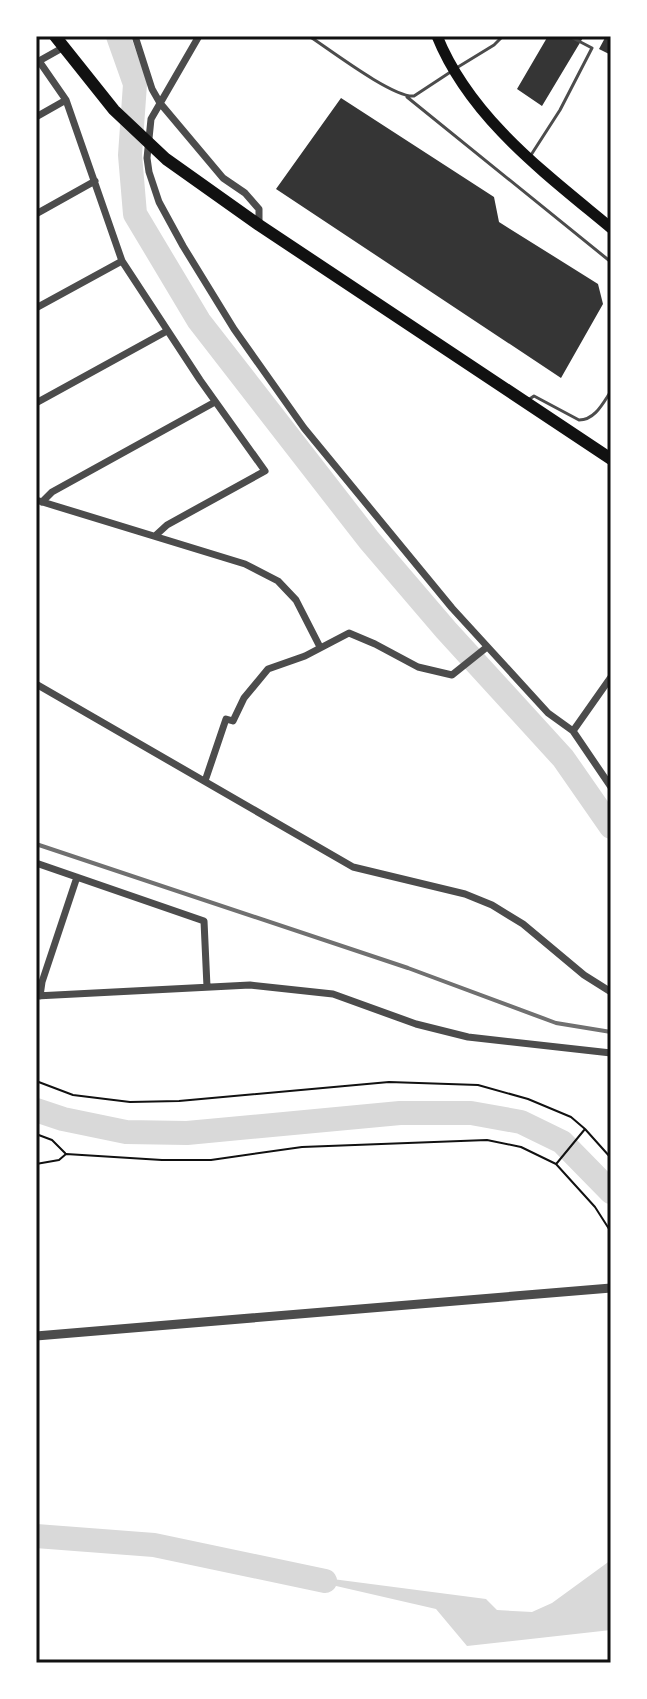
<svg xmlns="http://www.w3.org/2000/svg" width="647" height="1699" viewBox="0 0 647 1699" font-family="'Asap Condensed',sans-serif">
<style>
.water{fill:#d9d9d9}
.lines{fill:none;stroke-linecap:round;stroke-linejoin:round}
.river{stroke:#d9d9d9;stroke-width:24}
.building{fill:#353535}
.path{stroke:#111;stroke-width:2}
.service{stroke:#4c4c4c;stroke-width:3}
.minor{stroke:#4c4c4c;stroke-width:7}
.tertiary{stroke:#4c4c4c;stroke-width:9}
.primary{stroke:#111;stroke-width:11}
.trunk{stroke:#111;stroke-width:12}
.rail{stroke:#707070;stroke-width:4}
.neatline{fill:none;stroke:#111;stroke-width:3}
</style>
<rect width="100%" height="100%" fill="#fff"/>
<path class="water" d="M 611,1560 L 611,1630 L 467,1646 L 436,1609 L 271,1571 L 486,1599 L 497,1610 L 532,1612 L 552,1603 Z"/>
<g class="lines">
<path class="river" d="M 118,36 L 135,84 L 130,155 L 135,214 L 199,321 L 369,540 L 446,630 L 563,758 L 611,827
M 36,1110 L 63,1119 L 126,1132 L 187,1133 L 400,1113 L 471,1113 L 521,1122 L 562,1142 L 611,1192
M 36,1536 L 154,1545 L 325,1581"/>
</g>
<path class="building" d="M 548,36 L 584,36 L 542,106 L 517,89 Z
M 606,36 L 611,36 L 611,55 L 599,49 Z
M 341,98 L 494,197 L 499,222 L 598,284 L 603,304 L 561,378 L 276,189 Z"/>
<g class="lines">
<path class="path" d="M 36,1081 L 73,1095 L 130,1102 L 179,1101 L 389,1082 L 478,1085 L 528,1099 L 571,1117 L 585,1129 L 611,1158
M 36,1134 L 52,1140 L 65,1153
M 557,1163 L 585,1129
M 36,1164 L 59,1160 L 66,1154 L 162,1160 L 211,1160 L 302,1147 L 487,1140 L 521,1147 L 556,1164 L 595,1207 L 611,1232"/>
<path class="service" d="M 309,36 C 329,49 393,98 414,96 L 452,71
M 458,67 L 494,45 L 503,36
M 407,97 L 611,262
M 531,155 L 560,110 L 592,48 L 569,36
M 528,400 L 534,396 L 579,420 C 595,420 603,403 611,391"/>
<path class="minor" d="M 135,36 L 152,89 L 160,103 L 223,178 L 245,193 L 259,209 L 259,225
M 199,36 L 151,119 L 147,158 L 149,172 L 159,202 L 183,246 L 234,329 L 304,428 L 452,608 L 548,713 L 573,731 L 611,787
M 36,117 L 66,100
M 36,214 L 95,181
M 122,261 L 200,380 L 265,471 L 167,525 L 155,536
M 36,308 L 122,261 L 66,100 L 39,61 L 64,47
M 36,403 L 167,331
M 36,500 L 245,564 L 278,581 L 296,600 L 320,647
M 42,502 L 52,492 L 215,402
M 36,684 L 353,867 L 465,894 L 492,905 L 523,924 L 584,975 L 611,992
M 573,731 L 611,677
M 205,781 L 226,719 L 233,721 L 244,698 L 268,669 L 305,656 L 349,633 L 375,644 L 418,667 L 452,675 L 487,647
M 36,863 L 204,921 L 207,987
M 36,996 L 250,985 L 333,994 L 416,1024 L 468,1037 L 611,1053
M 40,996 L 42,982 L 77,877"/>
<path class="tertiary" d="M 36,1336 L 611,1288"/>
<path class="primary" d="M 437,36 C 470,118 545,173 611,228"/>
<path class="trunk" d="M 55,36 L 114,110 L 166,159 L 259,225 L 611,459"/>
<path class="rail" d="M 36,844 L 408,968 L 556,1023 L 611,1032"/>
</g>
<rect width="647" height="1699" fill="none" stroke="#ffffff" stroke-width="76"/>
<rect x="38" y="38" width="571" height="1623" class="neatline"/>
</svg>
